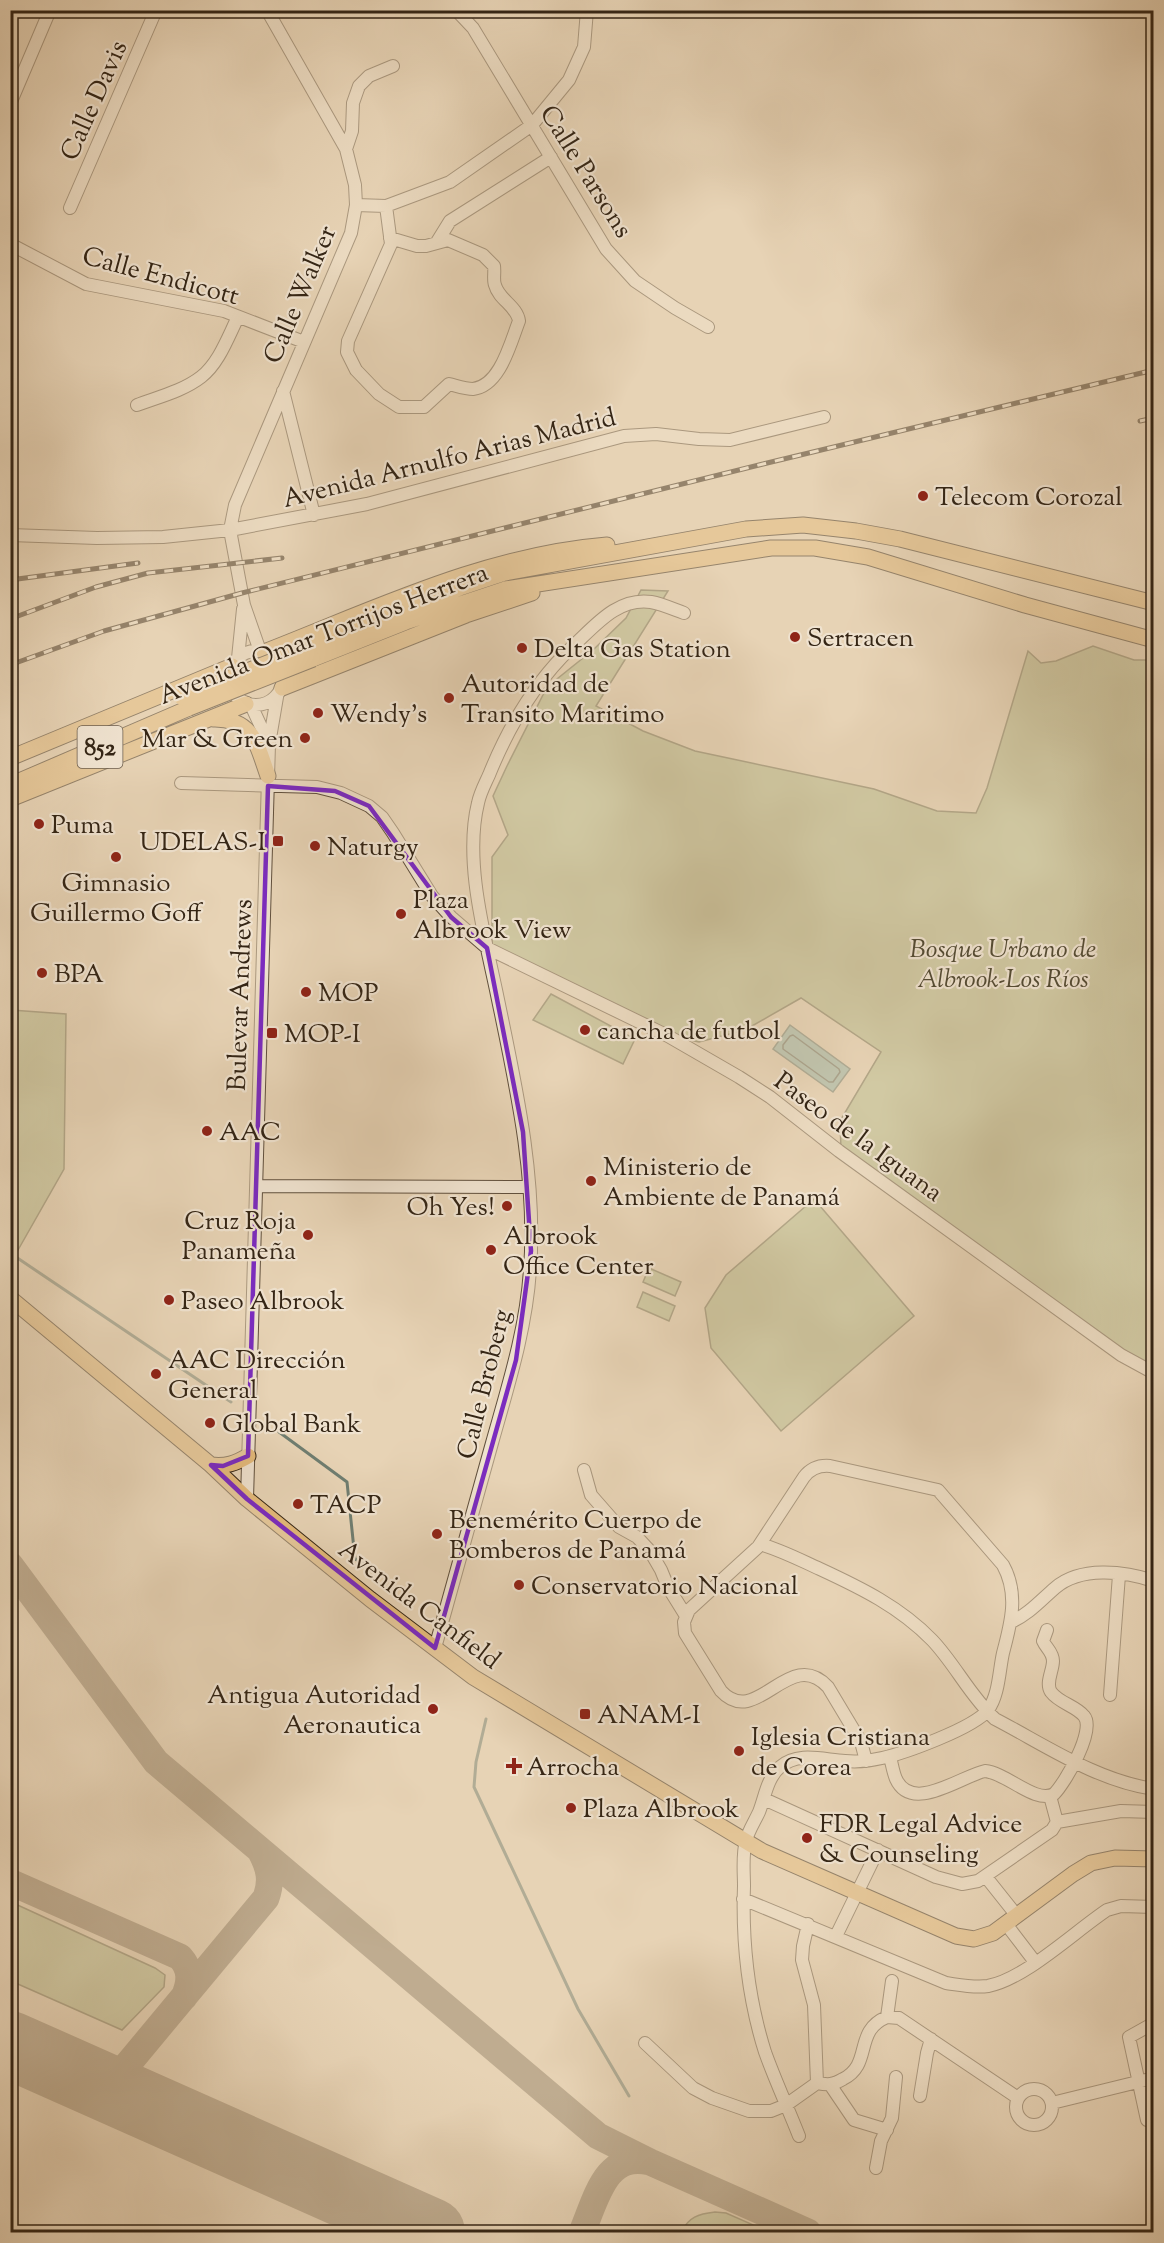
<svg xmlns="http://www.w3.org/2000/svg" width="1164" height="2243" viewBox="0 0 1164 2243" font-family="'Sorts Mill Goudy',serif">
<style>
.green{fill:#b5bc8e;stroke:#747052;stroke-width:1.5}
.water{fill:#97b8ad;stroke:#6f7d70;stroke-width:1.5}
.lines{fill:none;stroke-linecap:round;stroke-linejoin:round}
.shore{stroke:#666e61;stroke-width:1.5}
.stream{stroke:#6f7d70;stroke-width:3}
.taxiway{stroke:#8e7c65;stroke-width:27}
.runway{stroke:#8e7c65;stroke-width:68}
.minor-casing{stroke:#61503d;stroke-width:14}
.major-casing{stroke:#342515;stroke-width:17}
.minor{stroke:#efe2cf;stroke-width:12}
.major{stroke:#e4ba7a;stroke-width:15}
.rail-casing{stroke:#342515;stroke-width:5}
.rail{stroke:#efe2cf;stroke-width:3;stroke-dasharray:9;stroke-linecap:butt}
.major-bridge-casing{stroke:#342515;stroke-width:17;stroke-linecap:butt}
.major-bridge{stroke:#e4ba7a;stroke-width:15}
.marked{fill:none;stroke:#7b2cbf;stroke-width:4.5;stroke-linejoin:round}
.poi-dot{fill:#8f2418;stroke:#efe2cf;stroke-width:2}
.labels{text-anchor:middle;stroke-width:4.5;stroke-linejoin:round;paint-order:stroke}
.shield{fill:#efe2cf;stroke:#6c5e4d;stroke-width:1.5}
.shield-label{font-size:24px;font-weight:bold;fill:#342515}
.street-label{font-size:26px;fill:#342515;stroke:#efe2cf}
.poi-label{font-size:26px;fill:#342515;stroke:#efe2cf;text-anchor:start}
.park-label{font-size:26px;font-style:italic;fill:#544b33;stroke:#efe2cf}
</style>
<rect width="100%" height="100%" fill="#e7d3b5"/>
<filter id="stains"><feTurbulence type="fractalNoise" baseFrequency=".00333" numOctaves="4"/><feColorMatrix values="0 0 0 0 .2 0 0 0 0 .09 0 0 0 0 .02 0 0 0 .5 -.17"/></filter>
<radialGradient id="worn" r=".72"><stop offset=".6" stop-color="#630" stop-opacity="0"/><stop offset="1" stop-color="#630" stop-opacity=".3"/></radialGradient>
<path class="green" d="M 641,590 L 668,591 L 596,706 L 643,731 L 695,751 L 874,789 L 937,811 L 976,813 L 987,788 L 1028,651 L 1041,663 L 1056,661 L 1093,646 L 1134,660 L 1153,660 L 1153,1370 L 1126,1356 L 841,1150 L 840,1121 L 881,1052 L 801,998 L 745,1030 L 699,1042 L 665,1035 L 492,951 L 492,857 L 508,835 L 493,796 L 507,766 L 547,687 L 593,650 L 626,618 Z
M 551,994 L 635,1039 L 623,1064 L 533,1020 Z
M 11,1010 L 66,1014 L 64,1169 L 18,1250 L 10,1245 Z
M 814,1199 L 914,1316 L 781,1431 L 711,1348 L 705,1308 L 726,1275 Z
M 649,1268 L 681,1282 L 675,1296 L 643,1282 Z
M 643,1292 L 675,1306 L 669,1321 L 637,1307 Z
M 11,1902 L 155,1968 L 165,1975 L 164,1987 L 122,2030 L 11,1981 Z
M 715,2212 L 726,2213 L 769,2232 L 681,2232 C 689,2217 698,2214 715,2212 Z"/>
<path class="water" d="M 790,1025 L 850,1069 L 833,1092 L 773,1049 Z"/>
<g class="lines">
<path class="shore" d="M 793,1035 L 839,1069 L 840,1072 L 833,1082 L 829,1082 L 783,1049 L 783,1045 L 790,1036 Z"/>
<path class="stream" d="M 10,1253 L 231,1402
M 279,1432 L 347,1482 L 355,1559 L 371,1568
M 486,1719 L 476,1762 L 474,1787 L 578,2009 L 629,2096"/>
<path class="taxiway" d="M 10,1565 L 156,1762 L 598,2136 L 650,2162 L 808,2232
M 10,1882 L 180,1957 C 191,1969 191,1981 184,1997
M 108,2088 L 266,1898 C 272,1881 270,1869 261,1852
M 582,2232 C 596,2200 605,2151 650,2162"/>
<path class="runway" d="M 10,2045 L 431,2232"/>
<g class="minor-casing">
<path id="minor" d="M 456,10 L 473,28 L 606,249 L 635,281 L 675,308 L 708,327
M 10,104 L 50,10
M 346,149 L 352,131 L 353,103 L 359,86 L 369,76 L 393,66
M 356,205 L 386,206 L 450,182 L 532,125 L 569,80 L 584,47 L 587,10
M 386,206 L 391,244 L 348,341 L 347,352 L 356,370 L 379,394 L 399,407 L 424,407 L 449,384 C 457,386 466,389 473,389 C 500,386 510,344 519,321 C 517,306 499,300 495,285 C 493,280 495,272 494,266 L 483,255 L 448,240 L 426,246 L 417,246 L 390,238
M 70,208 L 156,10
M 437,242 L 450,221 L 551,157
M 10,244 L 86,284 L 224,311 L 304,342
M 283,391 L 314,515
M 137,405 C 158,397 183,391 201,377 C 219,363 228,337 238,317
M 10,535 L 97,538 L 163,537 L 230,530 L 367,504 L 624,436 L 656,434 L 699,439 L 730,440 L 824,417
M229 678a27 27 0 1 1 54 0a27 27 0 1 1-54 0Z
M 260,651 L 244,605 L 230,530 L 235,505 L 351,233 L 356,205 L 355,185 L 346,149 L 267,10
M 238,658 L 243,609
M 251,705 L 269,744
M 181,783 L 317,787 L 341,793 L 369,806 L 382,817 L 393,833 L 432,896 L 451,917 L 487,948 L 668,1036 L 739,1077 L 770,1097 L 839,1151 L 1121,1355 L 1154,1373
M 256,1186 L 529,1187
M 584,1470 L 591,1495 L 619,1527 L 637,1537 L 650,1551 L 661,1570 L 668,1587 L 686,1616
M 247,1499 L 269,744 L 277,697
M 760,1544 C 781,1550 800,1560 820,1569 C 861,1588 900,1607 932,1640 C 955,1664 970,1696 995,1719 C 1045,1745 1097,1781 1154,1789
M 1011,1622 C 1029,1614 1040,1601 1055,1588 C 1080,1566 1124,1571 1154,1581
M 435,1648 C 454,1580 473,1512 492,1443 C 508,1386 526,1330 530,1270 C 537,1176 515,1082 496,990 C 484,933 464,860 478,803 C 480,793 485,784 489,775 C 508,728 535,682 572,647 C 594,627 617,597 651,602 C 662,604 673,609 684,613
M 1110,1695 L 1119,1575
M 890,1757 C 892,1764 893,1772 896,1779 C 912,1814 961,1776 985,1771 C 1007,1773 1035,1804 1054,1794 C 1065,1783 1096,1730 1084,1716 C 1076,1706 1059,1703 1051,1692 C 1045,1683 1053,1671 1053,1661 C 1053,1652 1046,1648 1043,1641 L 1047,1630
M 1050,1796 L 1057,1822
M 764,1799 L 936,1877 L 962,1884 L 978,1881 L 1052,1830 L 1057,1822 L 1121,1811 L 1154,1812
M 986,1877 L 1017,1916
M 743,1899 L 946,1983 C 960,1985 974,1988 988,1986 C 1025,1979 1074,1932 1107,1910 L 1121,1906 L 1154,1907
M 1152,1907 L 1154,1868
M 808,1924 L 803,1946 L 802,1960 L 814,2005 L 817,2083
M 1006,1924 L 1035,1962
M 836,1936 L 878,1850
M 887,2017 L 892,1981
M 645,2043 L 693,2088 L 712,2098 L 749,2111 L 771,2111 L 786,2105 L 817,2083 C 828,2085 833,2085 843,2079 C 873,2064 853,2031 887,2017 L 899,2018 L 1018,2098
M 831,2086 L 854,2120 L 887,2130
M1016 2107a18 18 0 1 1 36 0a18 18 0 1 1-36 0Z
M 920,2096 L 927,2053 L 931,2039
M 1052,2103 L 1154,2078
M 1147,2120 L 1129,2037 L 1154,2023
M 799,2136 C 788,2108 775,2080 765,2052 C 748,1998 742,1942 744,1886 C 744,1872 742,1854 746,1841 C 748,1831 755,1821 759,1812 C 765,1797 767,1778 780,1767 C 798,1751 824,1760 845,1761 C 857,1762 870,1761 882,1758 C 905,1753 974,1728 988,1710 C 999,1695 999,1671 1003,1653 C 1011,1623 1019,1594 1003,1565 L 938,1490 L 830,1466 C 819,1465 811,1468 804,1477 L 758,1547 L 689,1610 L 684,1622 L 685,1633 L 721,1691 C 757,1730 789,1645 828,1687 L 861,1742 L 866,1761
M 876,2168 L 881,2141 L 892,2118 L 896,2077"/>
</g>
<g class="major-casing">
<path id="major" d="M 311,646 L 460,588 L 505,573 L 746,529 L 803,525 L 856,531 L 900,539 L 1154,603
M 264,652 C 377,608 485,555 607,545
M 313,659 L 406,622 L 505,589 L 771,548 L 815,548 L 868,557 L 1025,605 L 1154,640
M 282,688 L 466,615 L 532,593
M 213,719 C 253,718 257,745 268,776
M 10,758 L 232,666
M 10,785 L 189,708
M 10,799 L 246,704
M 10,1298 L 211,1465 L 247,1499 L 370,1599 L 473,1677 L 762,1851 L 956,1936 L 974,1939 L 993,1933 L 1073,1874 L 1091,1863 L 1115,1858 L 1154,1859
M 211,1465 C 226,1467 236,1463 248,1456"/>
</g>
<use href="#minor" class="minor"/>
<use href="#major" class="major"/>
<g class="rail-casing">
<path id="rail" d="M 1140,421 L 1154,418
M 10,580 L 138,563
M 10,619 L 96,587 L 148,573 L 282,558
M 10,665 L 104,631 L 242,593 L 763,464 L 1154,370"/>
</g>
<use href="#rail" class="rail"/>
<g class="major-bridge-casing">
<path id="major-bridge" d="M 181,697 L 311,646
M 189,708 L 313,659"/>
</g>
<use href="#major-bridge" class="major-bridge"/>
</g>
<path d="M0 0H1164V2243H0ZM 268,786 L 335,791 L 369,806 L 451,917 L 487,948 L 523,1132 L 531,1251 L 516,1360 L 435,1648 L 247,1499 L 211,1465 L 223,1466 L 248,1456 Z" fill="#e7d3b5" fill-opacity=".55" fill-rule="evenodd"/>
<path class="marked" d="M 268,786 L 335,791 L 369,806 L 451,917 L 487,948 L 523,1132 L 531,1251 L 516,1360 L 435,1648 L 247,1499 L 211,1465 L 223,1466 L 248,1456 Z"/>
<g class="poi-dot">
<circle cx="923" cy="496" r="6"/>
<circle cx="795" cy="637" r="6"/>
<circle cx="522" cy="648" r="6"/>
<circle cx="449" cy="698" r="6"/>
<circle cx="318" cy="713" r="6"/>
<circle cx="305" cy="738" r="6"/>
<circle cx="39" cy="824" r="6"/>
<rect x="272" y="835" width="12" height="12" rx="3"/>
<circle cx="315" cy="846" r="6"/>
<circle cx="116" cy="857" r="6"/>
<circle cx="401" cy="914" r="6"/>
<circle cx="42" cy="973" r="6"/>
<circle cx="306" cy="992" r="6"/>
<circle cx="585" cy="1030" r="6"/>
<rect x="266" y="1027" width="12" height="12" rx="3"/>
<circle cx="207" cy="1131" r="6"/>
<circle cx="591" cy="1181" r="6"/>
<circle cx="507" cy="1206" r="6"/>
<circle cx="308" cy="1235" r="6"/>
<circle cx="491" cy="1250" r="6"/>
<circle cx="169" cy="1300" r="6"/>
<circle cx="156" cy="1374" r="6"/>
<circle cx="210" cy="1423" r="6"/>
<circle cx="298" cy="1504" r="6"/>
<circle cx="437" cy="1534" r="6"/>
<circle cx="519" cy="1585" r="6"/>
<circle cx="433" cy="1709" r="6"/>
<rect x="579" y="1708" width="12" height="12" rx="3"/>
<circle cx="739" cy="1751" r="6"/>
<path d="M511 1757h6v6h6v6h-6v6h-6v-6h-6v-6h6z"/>
<circle cx="571" cy="1808" r="6"/>
<circle cx="807" cy="1838" r="6"/>
</g>
<g class="labels">
<rect class="shield" x="77.5" y="726" width="45" height="42" rx="4.5"/>
<g class="shield-label">
<text x="100" y="755">852</text>
</g>
<g class="street-label">
<text transform="translate(93 100) rotate(-66)" y="9">Calle Davis</text>
<text transform="translate(587 171) rotate(58)" y="9">Calle Parsons</text>
<text transform="translate(161 275) rotate(15)" y="9">Calle Endicott</text>
<text transform="translate(299 294) rotate(-67)" y="9">Calle Walker</text>
<text transform="translate(449 457) rotate(-14)" y="9">Avenida Arnulfo Arias Madrid</text>
<text transform="translate(323 633) rotate(-21)" y="9">Avenida Omar Torrijos Herrera</text>
<text transform="translate(239 995) rotate(-88)" y="9">Bulevar Andrews</text>
<text transform="translate(859 1136) rotate(36)" y="9">Paseo de la Iguana</text>
<text transform="translate(483 1384) rotate(-76)" y="9">Calle Broberg</text>
<text transform="translate(420 1604) rotate(37)" y="9">Avenida Canfield</text>
</g>
<g class="poi-label">
<text x="935" y="505">Telecom Corozal</text>
<text x="807" y="646">Sertracen</text>
<text x="534" y="657">Delta Gas Station</text>
<text x="461" y="692">Autoridad de<tspan x="461" dy="30">Transito Maritimo</tspan></text>
<text x="330" y="722">Wendy's</text>
<text x="293" y="747" text-anchor="end">Mar &amp; Green</text>
<text x="51" y="833">Puma</text>
<text x="266" y="850" text-anchor="end">UDELAS-I</text>
<text x="327" y="855">Naturgy</text>
<text x="116" y="891" text-anchor="middle">Gimnasio<tspan x="116" dy="30">Guillermo Goff</tspan></text>
<text x="413" y="908">Plaza<tspan x="413" dy="30">Albrook View</tspan></text>
<text x="54" y="982">BPA</text>
<text x="318" y="1001">MOP</text>
<text x="597" y="1039">cancha de futbol</text>
<text x="284" y="1042">MOP-I</text>
<text x="219" y="1140">AAC</text>
<text x="603" y="1175">Ministerio de<tspan x="603" dy="30">Ambiente de Panamá</tspan></text>
<text x="495" y="1215" text-anchor="end">Oh Yes!</text>
<text x="296" y="1229" text-anchor="end">Cruz Roja<tspan x="296" dy="30">Panameña</tspan></text>
<text x="503" y="1244">Albrook<tspan x="503" dy="30">Office Center</tspan></text>
<text x="181" y="1309">Paseo Albrook</text>
<text x="168" y="1368">AAC Dirección<tspan x="168" dy="30">General</tspan></text>
<text x="222" y="1432">Global Bank</text>
<text x="310" y="1513">TACP</text>
<text x="449" y="1528">Benemérito Cuerpo de<tspan x="449" dy="30">Bomberos de Panamá</tspan></text>
<text x="531" y="1594">Conservatorio Nacional</text>
<text x="421" y="1703" text-anchor="end">Antigua Autoridad<tspan x="421" dy="30">Aeronautica</tspan></text>
<text x="597" y="1723">ANAM-I</text>
<text x="751" y="1745">Iglesia Cristiana<tspan x="751" dy="30">de Corea</tspan></text>
<text x="526" y="1775">Arrocha</text>
<text x="583" y="1817">Plaza Albrook</text>
<text x="819" y="1832">FDR Legal Advice<tspan x="819" dy="30">&amp; Counseling</tspan></text>
</g>
<g class="park-label">
<text x="1003" y="957">Bosque Urbano de<tspan x="1003" dy="30">Albrook-Los Ríos</tspan></text>
</g>
</g>
<rect width="1164" height="2243" fill="none" stroke="#e7d3b5" stroke-width="36"/>
<rect x="12" y="12" width="1140" height="2219" fill="none" stroke="#342515" stroke-width="3"/>
<rect x="18" y="18" width="1128" height="2207" fill="none" stroke="#342515" stroke-width="1.5"/>
<rect width="100%" height="100%" filter="url(#stains)"/>
<rect width="100%" height="100%" fill="url(#worn)"/>
</svg>
